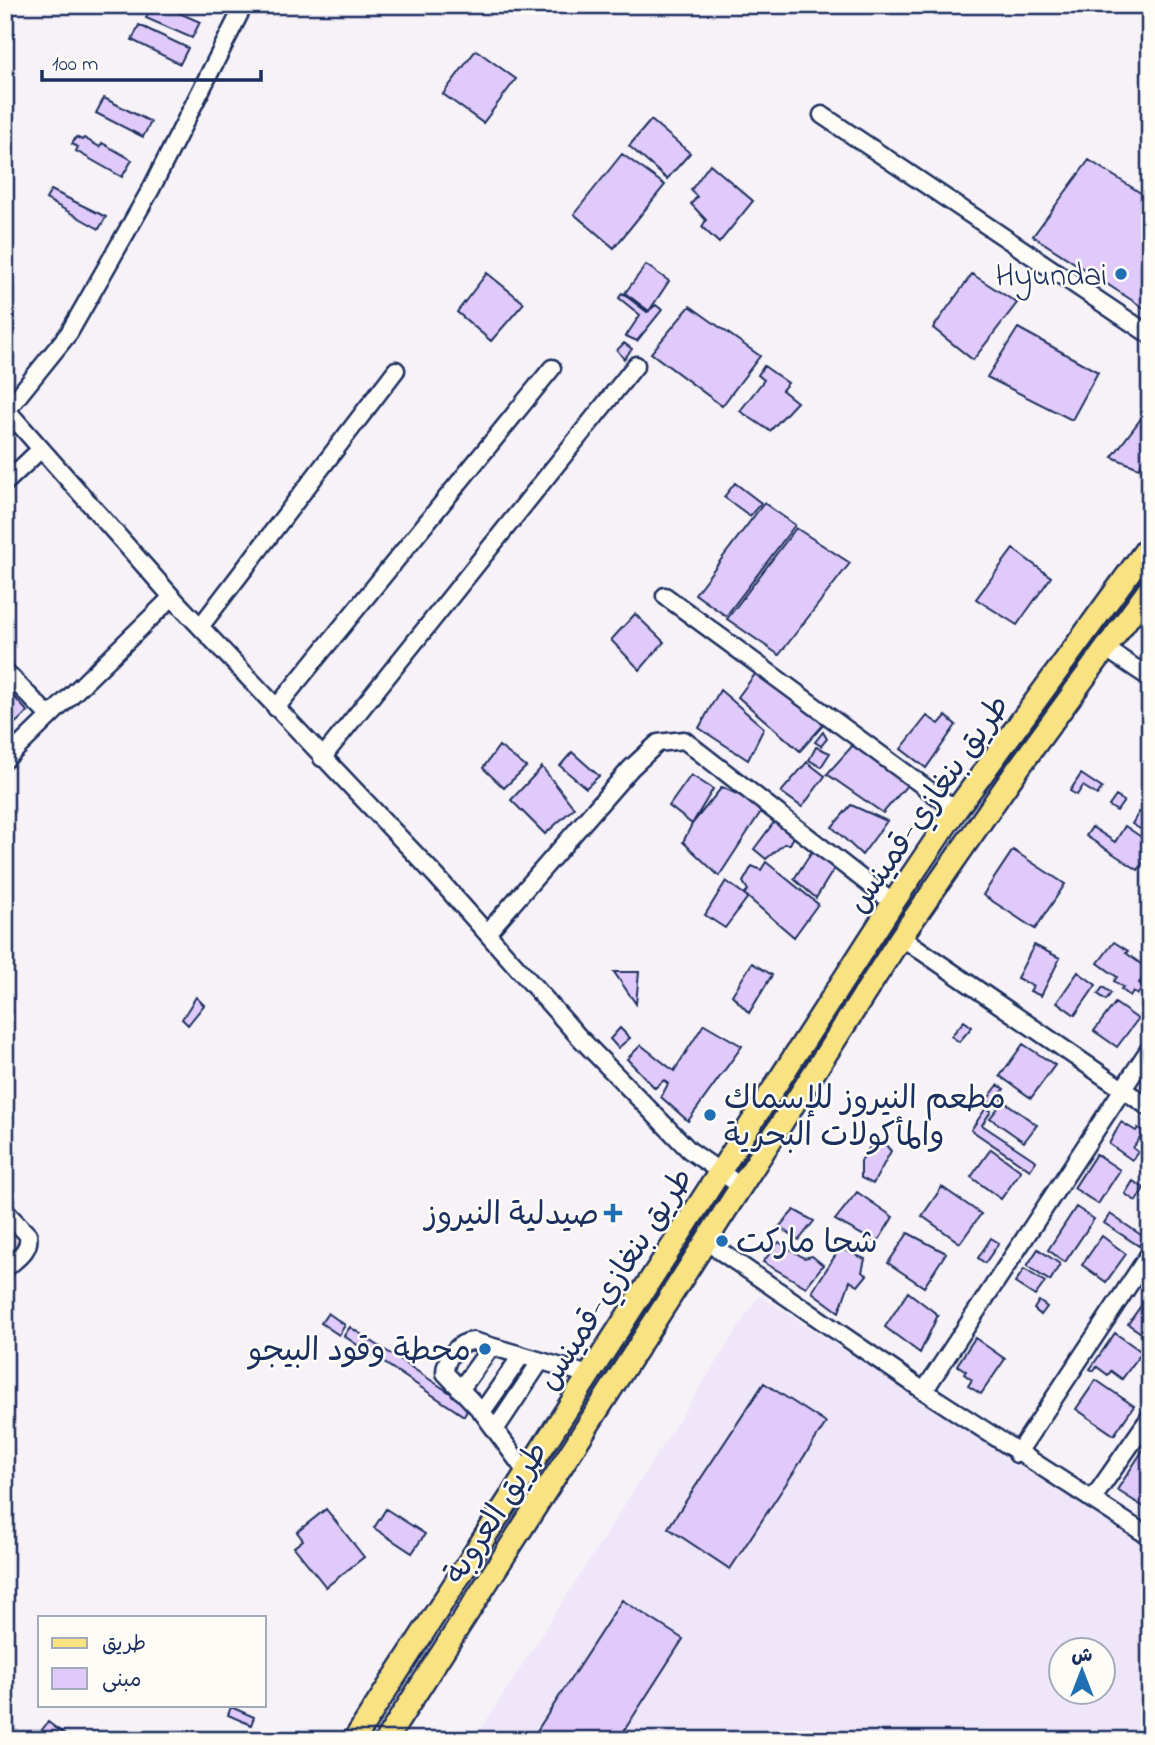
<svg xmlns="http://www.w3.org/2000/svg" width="1155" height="1745" viewBox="0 0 1155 1745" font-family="'Indie Flower','Playpen Sans Arabic',sans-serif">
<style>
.built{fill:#f0e6f9;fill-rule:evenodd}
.building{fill:#e0cafa;stroke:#1b2f5e;stroke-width:2}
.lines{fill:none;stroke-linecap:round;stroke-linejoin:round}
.minor-casing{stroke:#1b2f5e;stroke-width:21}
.major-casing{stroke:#1b2f5e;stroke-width:26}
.minor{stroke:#fdfcf7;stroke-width:16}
.major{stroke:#f8e281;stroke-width:21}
.poi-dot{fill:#1f6fb2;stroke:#fdfcf7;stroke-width:2.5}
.labels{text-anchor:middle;stroke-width:5;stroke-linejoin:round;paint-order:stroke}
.poi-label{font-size:32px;fill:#1b2f5e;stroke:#fdfcf7;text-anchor:end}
.street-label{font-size:32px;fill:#1b2f5e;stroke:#fdfcf7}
</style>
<rect width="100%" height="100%" fill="#f7f2f8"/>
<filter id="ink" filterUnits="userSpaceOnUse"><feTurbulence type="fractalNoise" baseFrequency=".0143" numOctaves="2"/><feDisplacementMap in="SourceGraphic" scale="14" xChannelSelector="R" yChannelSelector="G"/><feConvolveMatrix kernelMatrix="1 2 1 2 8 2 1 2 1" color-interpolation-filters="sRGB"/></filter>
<g filter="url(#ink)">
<path class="built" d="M 759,1295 L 1150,1547 L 1150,1740 L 474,1740 ZM 1060,1650 L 1102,1650 L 1102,1692 L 1060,1692 Z"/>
<path class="building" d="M 151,5 L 161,5 L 200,22 L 192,38 L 146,18 Z
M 139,25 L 188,48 L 180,64 L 132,40 Z
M 476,50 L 516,79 L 483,123 L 443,94 Z
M 104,98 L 151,122 L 143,137 L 96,113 Z
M 651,120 L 690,153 L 667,179 L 629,146 Z
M 76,137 L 82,140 L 84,138 L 100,147 L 102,143 L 132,160 L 122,177 L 76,151 L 78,147 L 72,144 Z
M 622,154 L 665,185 L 614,248 L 574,214 Z
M 1089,160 L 1150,199 L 1150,312 L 1033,236 Z
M 710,164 L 753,201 L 719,243 L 702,227 L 706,220 L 691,204 L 697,197 L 691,190 Z
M 51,190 L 106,217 L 99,229 L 46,199 Z
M 646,265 L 669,281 L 649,311 L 625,293 Z
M 487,273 L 524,303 L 491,341 L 457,312 Z
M 972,274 L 1017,303 L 973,360 L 933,328 Z
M 622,293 L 647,312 L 656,305 L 662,310 L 637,341 L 626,336 L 640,315 L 619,298 Z
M 690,306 L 760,356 L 722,406 L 651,353 Z
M 1018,328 L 1098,372 L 1072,420 L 987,377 Z
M 624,343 L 632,349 L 624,359 L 617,350 Z
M 764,366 L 788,383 L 782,390 L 797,402 L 770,431 L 740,411 L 764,380 L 758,375 Z
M 1146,412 L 1150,413 L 1150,450 L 1139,468 L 1112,457 Z
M 735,483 L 761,503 L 750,516 L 724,497 Z
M 764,503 L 795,525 L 726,616 L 695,594 Z
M 796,528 L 850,563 L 779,655 L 727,619 Z
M 1013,549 L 1051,577 L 1017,625 L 976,599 Z
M 635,614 L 664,642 L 640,670 L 611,640 Z
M 756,673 L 825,723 L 800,751 L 738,697 Z
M 5,687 L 28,712 L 5,732 Z
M 720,690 L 764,728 L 748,760 L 699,728 Z
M 927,716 L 939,724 L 946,716 L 956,725 L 926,768 L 901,749 Z
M 823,732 L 827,739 L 821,746 L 815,742 Z
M 854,744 L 909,783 L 883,813 L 827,774 Z
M 499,746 L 526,767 L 504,788 L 483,768 Z
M 816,747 L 830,753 L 821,767 L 809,760 Z
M 572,752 L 599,776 L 586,788 L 560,766 Z
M 807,762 L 825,776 L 802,807 L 781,792 Z
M 542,767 L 574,808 L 545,834 L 511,800 Z
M 1081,774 L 1102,788 L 1097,795 L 1083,786 L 1077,795 L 1070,791 Z
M 691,775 L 713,789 L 692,824 L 669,806 Z
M 722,787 L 764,807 L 719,876 L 683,842 L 692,824 Z
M 1116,796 L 1124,801 L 1117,811 L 1109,806 Z
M 851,805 L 887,821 L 862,855 L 832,827 Z
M 1139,812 L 1150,818 L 1150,835 L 1132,824 Z
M 778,817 L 796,833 L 790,844 L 784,844 L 766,859 L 754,849 Z
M 1125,826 L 1150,843 L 1150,853 L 1138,870 L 1086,836 L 1092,827 L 1115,842 Z
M 814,848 L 837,864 L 816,898 L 794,879 Z
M 1013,850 L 1065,884 L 1035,929 L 983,895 Z
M 766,862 L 818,904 L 794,937 L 744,894 L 748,890 L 743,882 L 752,866 L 761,870 Z
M 726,881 L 748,897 L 725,928 L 705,915 Z
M 1114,942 L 1128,951 L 1126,953 L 1149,970 L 1139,983 L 1144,986 L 1137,995 L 1133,991 L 1130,996 L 1121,989 L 1123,987 L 1114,981 L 1117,977 L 1098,963 Z
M 1034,945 L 1060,958 L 1041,996 L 1030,991 L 1033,986 L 1017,978 Z
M 752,963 L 772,975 L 749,1013 L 732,995 Z
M 614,972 L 639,972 L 636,1004 Z
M 1078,972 L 1096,985 L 1075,1015 L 1057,1002 Z
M 1103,987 L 1111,993 L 1106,1000 L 1098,994 Z
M 196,997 L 204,1005 L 188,1025 L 182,1019 Z
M 1115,1003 L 1138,1019 L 1117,1047 L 1094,1031 Z
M 964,1021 L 972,1027 L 959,1042 L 951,1036 Z
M 704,1024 L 742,1046 L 688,1121 L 661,1097 L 668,1084 L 664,1080 L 655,1088 L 627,1059 L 641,1045 L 674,1071 Z
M 620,1028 L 630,1038 L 618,1048 L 610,1039 Z
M 1023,1044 L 1055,1065 L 1031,1098 L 1000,1076 Z
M 998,1085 L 1004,1089 L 998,1097 L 1037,1125 L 1024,1142 L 990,1118 L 998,1108 L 987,1100 Z
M 986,1108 L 991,1111 L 982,1125 L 1036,1161 L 1030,1170 L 971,1130 Z
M 1121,1122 L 1136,1131 L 1138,1128 L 1144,1132 L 1133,1148 L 1138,1152 L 1132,1160 L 1109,1144 Z
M 884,1143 L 891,1151 L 873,1184 L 861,1178 L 861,1161 L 872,1144 Z
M 991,1149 L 1021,1171 L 1001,1199 L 971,1177 Z
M 1096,1154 L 1120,1170 L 1098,1204 L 1074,1188 Z
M 1133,1181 L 1144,1188 L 1136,1201 L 1125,1194 Z
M 942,1187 L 981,1214 L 960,1243 L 922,1216 Z
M 857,1192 L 893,1217 L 877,1243 L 835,1220 Z
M 1076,1207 L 1094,1219 L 1065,1262 L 1048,1250 Z
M 794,1210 L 814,1221 L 799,1240 L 779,1227 Z
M 1110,1214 L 1144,1237 L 1139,1246 L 1104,1223 Z
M 908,1233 L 946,1253 L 924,1287 L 888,1263 Z
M 1102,1236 L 1126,1254 L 1106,1282 L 1082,1265 Z
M 991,1238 L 999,1243 L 985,1263 L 978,1258 Z
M 779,1242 L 804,1258 L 812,1256 L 823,1265 L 806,1287 L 763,1262 Z
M 840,1248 L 865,1259 L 862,1272 L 867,1275 L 858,1286 L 850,1281 L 839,1312 L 812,1292 Z
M 1038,1249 L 1060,1264 L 1050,1281 L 1027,1266 Z
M 1024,1269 L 1045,1282 L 1035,1296 L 1015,1283 Z
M 908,1292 L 938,1315 L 920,1353 L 885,1327 Z
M 1039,1301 L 1047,1307 L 1041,1315 L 1034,1309 Z
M 1143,1303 L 1150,1308 L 1150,1339 L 1128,1324 Z
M 328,1313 L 345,1325 L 339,1335 L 321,1323 Z
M 350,1327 L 470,1406 L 464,1416 L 344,1336 Z
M 1115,1333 L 1142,1352 L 1122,1379 L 1111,1371 L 1108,1375 L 1097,1367 L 1094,1371 L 1090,1369 Z
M 975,1338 L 1005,1359 L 981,1394 L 968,1386 L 972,1380 L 964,1374 L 966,1371 L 957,1365 Z
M 1096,1380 L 1134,1406 L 1114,1435 L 1076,1409 Z
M 764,1383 L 826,1423 L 730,1569 L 668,1528 Z
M 1145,1447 L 1150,1450 L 1150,1511 L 1117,1490 Z
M 326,1509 L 364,1557 L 326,1587 L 294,1547 L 303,1540 L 297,1532 Z
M 386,1509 L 425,1534 L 412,1553 L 374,1528 Z
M 622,1600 L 683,1639 L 618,1740 L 531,1740 Z
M 231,1707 L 254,1717 L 251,1725 L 228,1715 Z
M 48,1722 L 64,1734 L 59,1740 L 44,1740 L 38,1735 Z"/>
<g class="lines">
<g class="minor-casing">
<path id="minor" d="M 822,115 L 1150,335
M 5,408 L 172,597 L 436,876 L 578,1036 L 689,1150 L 742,1187
M 7,410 L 69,333 L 151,189 L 244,5
M 5,483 L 41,449
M 665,596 L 956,810
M 200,627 L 396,370
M 1105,648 L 1150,678
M 5,671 L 49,716
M 276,708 L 552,368
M 322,758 L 636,365
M 5,760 L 172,597
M 487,933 L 631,768 L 658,743 L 684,740 L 893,903
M 901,937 L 1150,1108
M 5,1211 L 28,1235 C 31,1251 16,1259 5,1269
M 707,1242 L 924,1391 L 1150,1537
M 460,1390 L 491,1347
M 924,1391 L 1150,1048
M 482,1412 L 521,1356
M 495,1430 L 540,1362
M 1017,1454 L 1150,1253
M 526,1472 L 482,1412 L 445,1373 C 445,1358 458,1342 473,1341 L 589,1375
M 1092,1500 L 1150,1417"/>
</g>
<g class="major-casing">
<path id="major" d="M 354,1740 L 893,903 L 956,810 L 1150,544
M 386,1740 L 901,937 L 1017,770 L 1150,588"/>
</g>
<use href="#minor" class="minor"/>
<use href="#major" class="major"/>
</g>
</g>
<g class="poi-dot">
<circle cx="1121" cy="274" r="7"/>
<circle cx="710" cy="1115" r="7"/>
<path d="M609.5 1202.5h7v7h7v7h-7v7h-7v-7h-7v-7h7z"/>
<circle cx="722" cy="1241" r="7"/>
<circle cx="485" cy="1349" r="7"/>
</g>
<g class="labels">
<g class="poi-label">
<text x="1107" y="285">Hyundai</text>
<text x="724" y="1108" text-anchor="start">مطعم النيروز للإسماك<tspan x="724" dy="37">والمأكولات البحرية</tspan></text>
<text x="599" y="1224">صيدلية النيروز</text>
<text x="736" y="1252" text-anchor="start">شحا ماركت</text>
<text x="471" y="1360">محطة وقود البيجو</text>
</g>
<g class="street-label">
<text transform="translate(927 803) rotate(-55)" y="11">طريق بنغازي-قمينس</text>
<text transform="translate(614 1278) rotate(-57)" y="11">طريق بنغازي-قمينس</text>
<text transform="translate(495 1512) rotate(-57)" y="11">طريق العروبة</text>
</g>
</g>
<rect width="1155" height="1745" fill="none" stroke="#fdfcf7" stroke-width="28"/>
<rect x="14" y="14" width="1127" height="1717" fill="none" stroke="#1b2f5e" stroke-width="2.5" filter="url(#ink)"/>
<rect x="38" y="1616" width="228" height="91" fill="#fdfcf7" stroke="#a3aaba" stroke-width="2"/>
<rect x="52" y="1638" width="35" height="10" fill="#f8e281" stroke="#a3aaba" stroke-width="2"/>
<text x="102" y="1650" font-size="21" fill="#1b2f5e">طريق</text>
<rect x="52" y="1668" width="35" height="21" fill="#e0cafa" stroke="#a3aaba" stroke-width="2"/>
<text x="102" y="1686" font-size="21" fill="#1b2f5e">مبنى</text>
<g transform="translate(1082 1671)"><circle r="33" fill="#fdfcf7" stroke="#a3aaba" stroke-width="2"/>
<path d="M0-5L12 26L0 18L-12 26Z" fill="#1f6fb2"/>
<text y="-10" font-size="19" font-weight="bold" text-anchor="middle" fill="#1b2f5e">ش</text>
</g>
<path d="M42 70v10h219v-10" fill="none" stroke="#1b2f5e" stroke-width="3.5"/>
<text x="52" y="70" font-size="21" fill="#1b2f5e" stroke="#fdfcf7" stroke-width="5" paint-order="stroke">100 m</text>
</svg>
